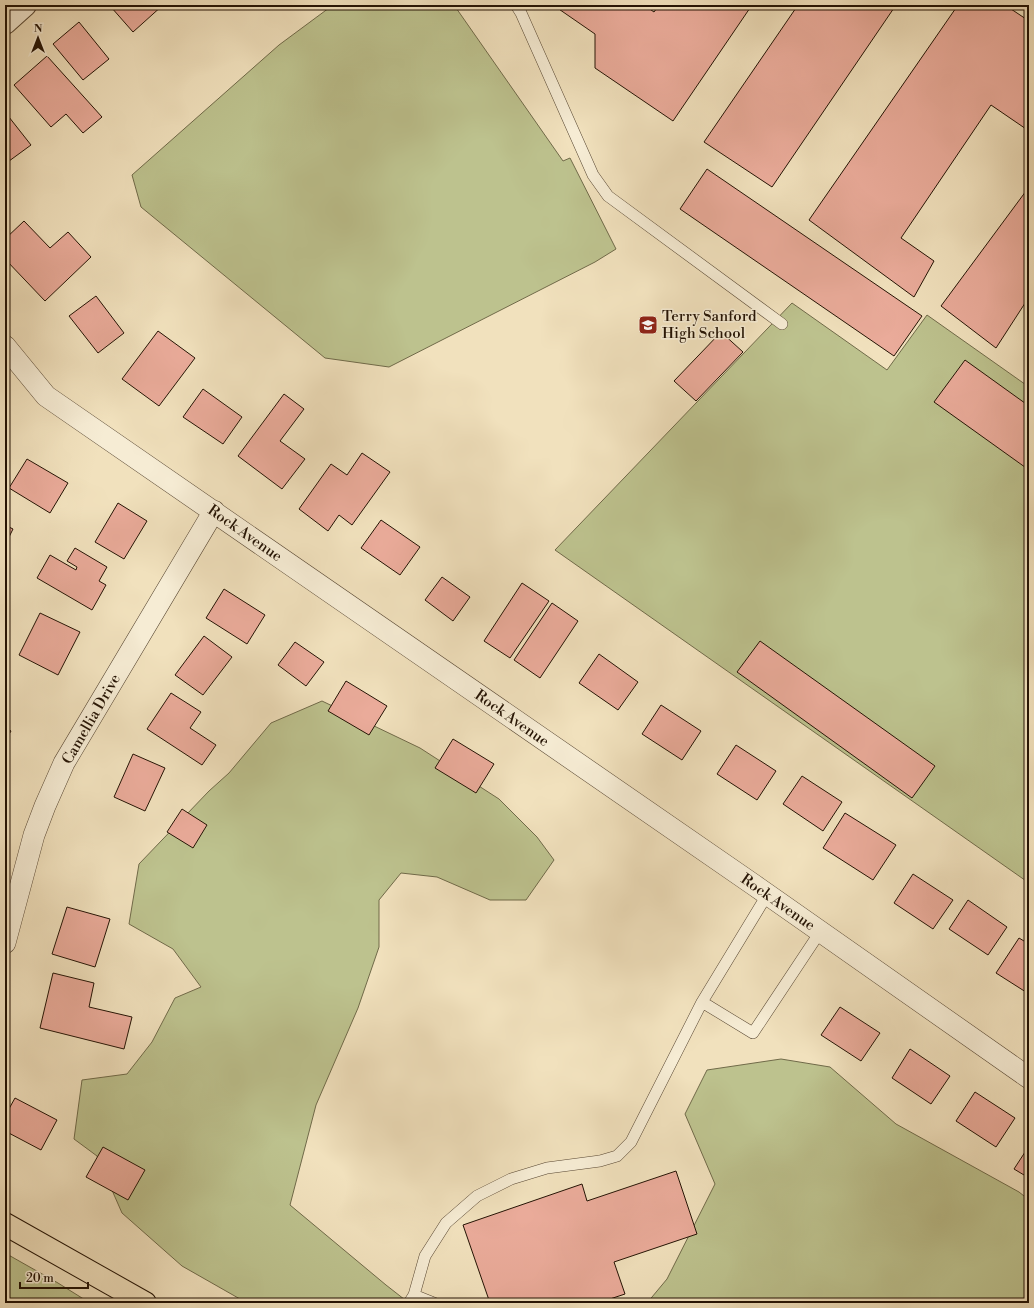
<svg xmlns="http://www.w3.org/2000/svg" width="1034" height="1308" viewBox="0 0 1034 1308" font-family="'Libre Bodoni',serif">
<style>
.green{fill:#bdc28e;stroke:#706a49}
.building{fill:#eaab9a;stroke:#241304}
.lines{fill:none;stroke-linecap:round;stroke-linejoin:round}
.service-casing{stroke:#574632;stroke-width:12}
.minor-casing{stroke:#574632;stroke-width:22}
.tertiary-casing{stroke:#574632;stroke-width:24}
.primary-casing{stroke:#241304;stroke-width:24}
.service{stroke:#f6ecd4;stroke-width:11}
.minor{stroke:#f6ecd4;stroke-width:21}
.tertiary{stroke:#f6ecd4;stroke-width:22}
.primary{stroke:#f1e1bd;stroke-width:22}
.labels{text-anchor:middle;stroke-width:3;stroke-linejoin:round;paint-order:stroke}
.poi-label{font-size:15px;fill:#241304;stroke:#f6ecd4;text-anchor:start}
.street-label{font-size:15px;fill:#241304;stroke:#f6ecd4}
</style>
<rect width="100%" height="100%" fill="#f1e1bd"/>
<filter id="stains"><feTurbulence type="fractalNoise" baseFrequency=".005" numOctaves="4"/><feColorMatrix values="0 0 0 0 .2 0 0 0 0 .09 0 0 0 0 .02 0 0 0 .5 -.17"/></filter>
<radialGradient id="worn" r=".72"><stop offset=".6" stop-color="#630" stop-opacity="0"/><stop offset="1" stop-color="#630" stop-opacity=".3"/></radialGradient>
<path class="green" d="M 333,5 L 454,5 L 563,161 L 570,158 L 616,249 L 595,262 L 389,367 L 325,358 L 141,207 L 132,175 L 279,45 Z
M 792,303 L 887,370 L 927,315 L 1029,387 L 1029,883 L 555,550 Z
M 322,701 L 420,748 L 499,799 L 537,837 L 554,860 L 526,900 L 490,900 L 437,877 L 401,873 L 379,900 L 379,947 L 358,1008 L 316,1105 L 290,1205 L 386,1285 L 409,1303 L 247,1303 L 182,1266 L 122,1213 L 97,1156 L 74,1139 L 82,1080 L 127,1074 L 152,1042 L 175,998 L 201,987 L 173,949 L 129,924 L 139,864 L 209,791 L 229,773 L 271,723 Z
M 781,1059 L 830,1067 L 896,1124 L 1019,1192 L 1029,1200 L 1029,1303 L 647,1303 L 667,1279 L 715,1184 L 685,1114 L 707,1070 Z
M 5,1253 L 58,1283 L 90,1303 L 5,1303 Z"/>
<path class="building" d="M 113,5 L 163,5 L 133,32 L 111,7 Z
M 553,5 L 644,5 L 654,12 L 659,5 L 752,5 L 673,121 L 595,68 L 595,34 Z
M 798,5 L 896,5 L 772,187 L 704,142 Z
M 958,5 L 1005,5 L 1029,21 L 1029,131 L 991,105 L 901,238 L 934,261 L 914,297 L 809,220 Z
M 79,22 L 109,59 L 83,80 L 53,44 Z
M 47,56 L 102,117 L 83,133 L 66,114 L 51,127 L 14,85 Z
M 5,112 L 31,145 L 5,164 Z
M 707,169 L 922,316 L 894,356 L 680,209 Z
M 1029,187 L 1029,297 L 996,348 L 941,306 Z
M 24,221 L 50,248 L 68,232 L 91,257 L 45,301 L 5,259 L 5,239 Z
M 96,296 L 124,333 L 98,353 L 69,316 Z
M 158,331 L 195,358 L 159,406 L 122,379 Z
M 721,332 L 743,352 L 696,401 L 674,381 Z
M 965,360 L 1029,406 L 1029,470 L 934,402 Z
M 203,389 L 242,417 L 223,444 L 183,417 Z
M 284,394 L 304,409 L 280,441 L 305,459 L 282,489 L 238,456 Z
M 362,453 L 390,472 L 352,525 L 339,515 L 328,531 L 299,509 L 331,464 L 347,475 Z
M 27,459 L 68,483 L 50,513 L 9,488 Z
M 118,503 L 147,521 L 124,559 L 95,542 Z
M 381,520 L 420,547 L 400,575 L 361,548 Z
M 5,525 L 13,529 L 5,545 Z
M 75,548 L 107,567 L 99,581 L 106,585 L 92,610 L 37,578 L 50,555 L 76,570 L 77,567 L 67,561 Z
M 442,577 L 470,597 L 453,621 L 425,600 Z
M 522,583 L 549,601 L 510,658 L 484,641 Z
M 224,589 L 265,615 L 247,644 L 206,618 Z
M 552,603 L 578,621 L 540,678 L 514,660 Z
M 40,613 L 80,632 L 58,675 L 19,655 Z
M 204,636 L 232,657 L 203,695 L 175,675 Z
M 760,641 L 935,766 L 912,798 L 737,672 Z
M 295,642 L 324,662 L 306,686 L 278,665 Z
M 599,654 L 638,682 L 618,710 L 579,683 Z
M 346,681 L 387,706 L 369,735 L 328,711 Z
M 171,693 L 201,712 L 190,728 L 216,745 L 202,765 L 147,729 Z
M 661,705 L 701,731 L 682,760 L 642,734 Z
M 5,727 L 11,731 L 5,741 Z
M 453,739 L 494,764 L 476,793 L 435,768 Z
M 736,745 L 776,771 L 757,800 L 717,774 Z
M 133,754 L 165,768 L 145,811 L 114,797 Z
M 802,776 L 842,802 L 823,831 L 783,804 Z
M 182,809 L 207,825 L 193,848 L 167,832 Z
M 845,813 L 896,845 L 873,880 L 823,848 Z
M 913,874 L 953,900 L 933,929 L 894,903 Z
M 968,900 L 1007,927 L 988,955 L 949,929 Z
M 67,907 L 110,919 L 95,967 L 52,954 Z
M 1019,938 L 1029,944 L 1029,994 L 996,973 Z
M 53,973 L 94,983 L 89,1007 L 132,1017 L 124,1049 L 40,1028 Z
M 840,1007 L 880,1033 L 861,1061 L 821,1035 Z
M 910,1049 L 950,1076 L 931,1104 L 892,1078 Z
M 975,1092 L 1015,1118 L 996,1147 L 956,1121 Z
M 15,1098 L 57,1120 L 41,1150 L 5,1131 L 5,1116 Z
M 1029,1146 L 1029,1178 L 1014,1169 Z
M 103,1147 L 145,1170 L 128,1200 L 86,1177 Z
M 676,1171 L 697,1234 L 614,1262 L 625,1294 L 598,1303 L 490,1303 L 463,1225 L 582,1184 L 587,1201 Z"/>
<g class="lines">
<g class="service-casing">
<path id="service" d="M 516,5 L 521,13 L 593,175 L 608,196 L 782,324
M 702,1002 L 753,1033 L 820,932
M 414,1295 L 434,1303
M 409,1303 L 414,1295 L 425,1256 L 446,1223 L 477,1196 L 511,1179 L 547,1168 L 600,1161 L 617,1156 L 631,1142 L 702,1002 L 767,895"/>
</g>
<g class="minor-casing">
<path id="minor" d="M 5,346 L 46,396 L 754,885 L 1029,1078
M 5,943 L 34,835 L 45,806 L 64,763 L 214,511"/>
</g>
<g class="tertiary-casing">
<path id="tertiary" d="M 5,23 L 25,5"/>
</g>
<g class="primary-casing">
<path id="primary" d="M 5,1224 L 145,1303"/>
</g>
<use href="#service" class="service"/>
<use href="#minor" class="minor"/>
<use href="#tertiary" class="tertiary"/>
<use href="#primary" class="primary"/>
</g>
<defs>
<g id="school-square" transform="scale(1)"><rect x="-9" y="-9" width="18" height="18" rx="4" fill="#8f2418" stroke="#f6ecd4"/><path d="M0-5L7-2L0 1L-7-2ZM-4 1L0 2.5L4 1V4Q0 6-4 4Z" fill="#fff"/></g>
</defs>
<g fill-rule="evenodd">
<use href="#school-square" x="648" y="325"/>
</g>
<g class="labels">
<g class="poi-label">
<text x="662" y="321">Terry Sanford<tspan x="662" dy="17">High School</tspan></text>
</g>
<g class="street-label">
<text transform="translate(245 533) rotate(35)" y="5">Rock Avenue</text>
<text transform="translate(512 718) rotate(35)" y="5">Rock Avenue</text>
<text transform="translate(91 719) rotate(-60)" y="5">Camellia Drive</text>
<text transform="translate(778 902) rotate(35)" y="5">Rock Avenue</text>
</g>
</g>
<rect width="1034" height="1308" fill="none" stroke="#f1e1bd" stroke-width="20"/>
<rect x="6" y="6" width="1022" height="1296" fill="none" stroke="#241304" stroke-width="2"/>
<rect x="10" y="10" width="1014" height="1288" fill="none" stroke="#241304"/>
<g transform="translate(38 38)" stroke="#f6ecd4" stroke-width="3" paint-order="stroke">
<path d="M0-3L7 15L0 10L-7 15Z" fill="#241304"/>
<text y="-6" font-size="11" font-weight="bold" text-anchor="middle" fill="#241304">N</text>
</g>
<path d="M20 1282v6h68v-6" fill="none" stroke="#241304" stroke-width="2"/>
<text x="26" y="1282" font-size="12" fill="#241304" stroke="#f6ecd4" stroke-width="3" paint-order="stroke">20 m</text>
<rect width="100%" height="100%" filter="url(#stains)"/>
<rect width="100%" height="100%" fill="url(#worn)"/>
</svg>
